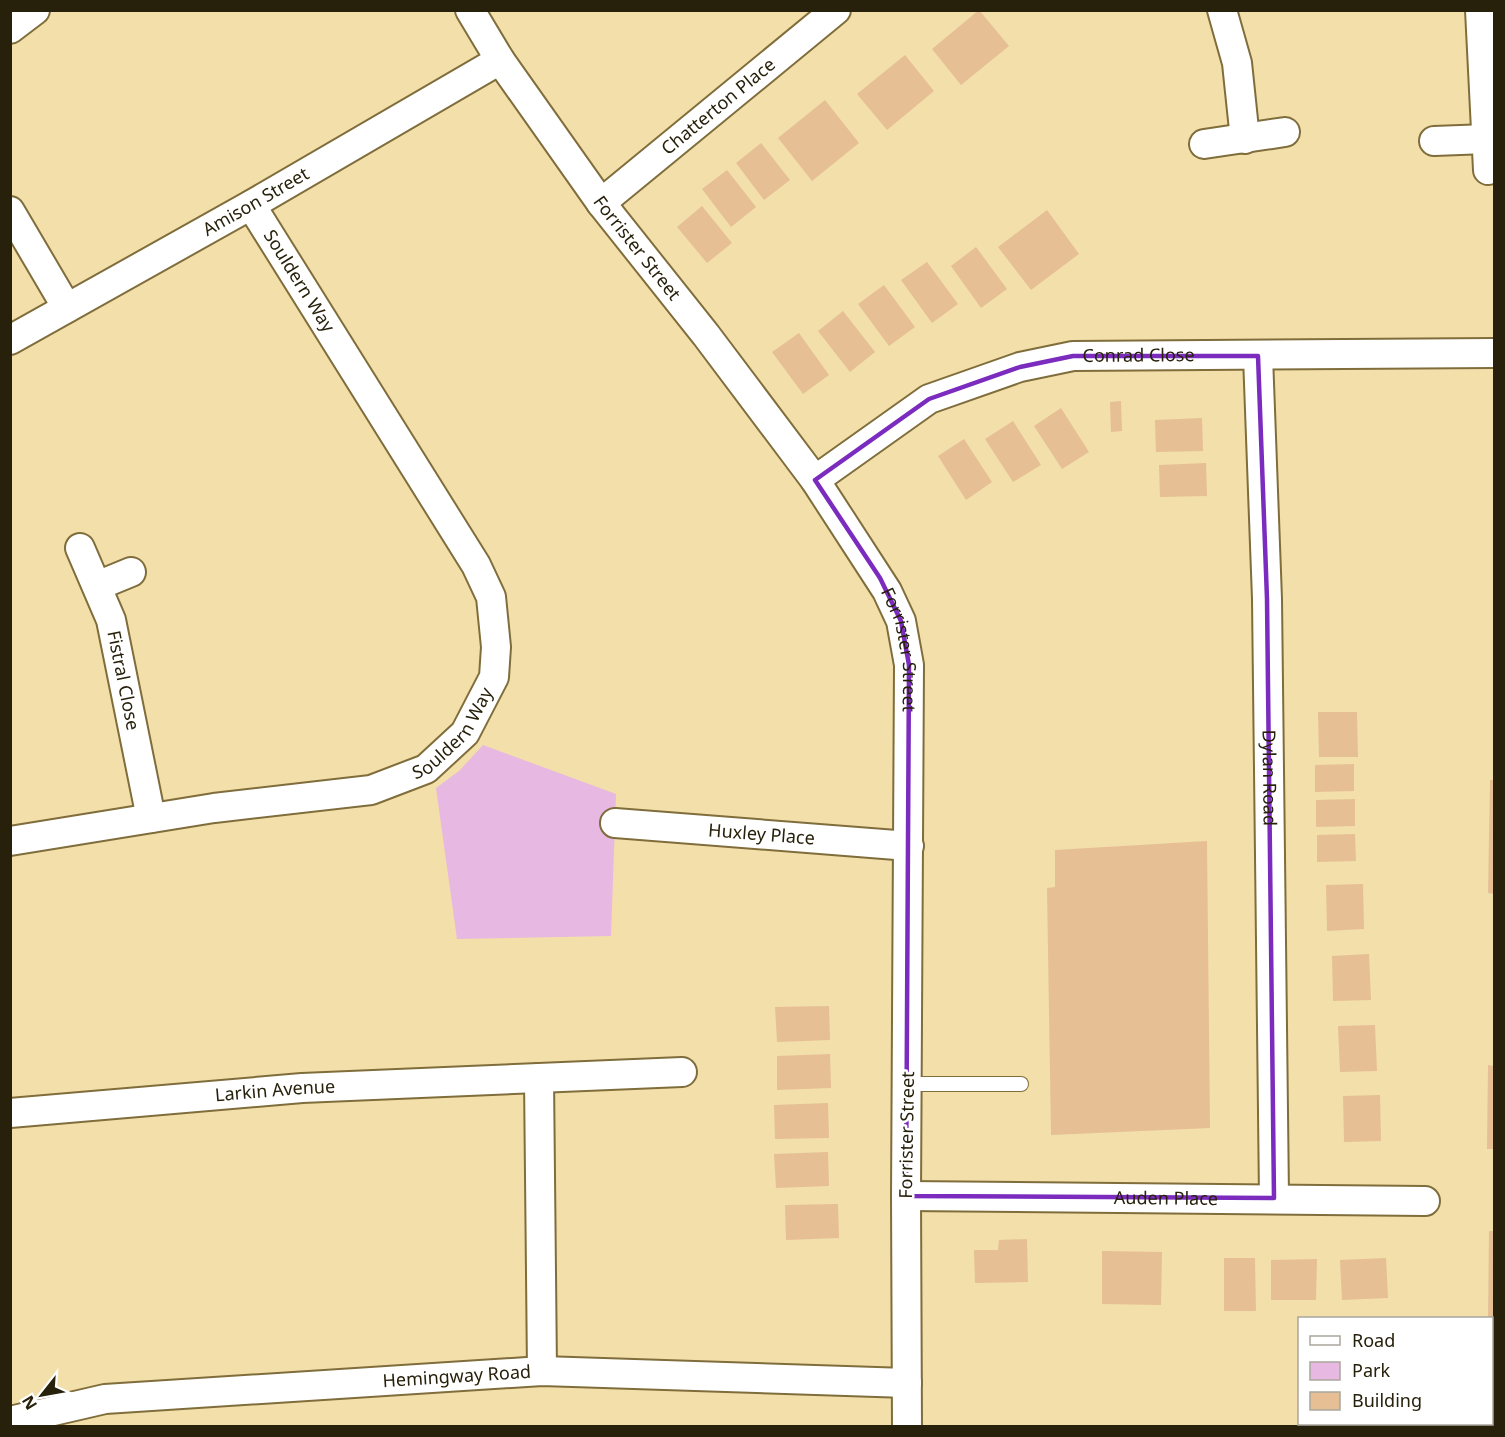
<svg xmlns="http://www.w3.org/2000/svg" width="1505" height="1437" viewBox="0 0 1505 1437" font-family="'Noto Sans',sans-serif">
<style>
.green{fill:#e6b8e2}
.building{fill:#e6bf95}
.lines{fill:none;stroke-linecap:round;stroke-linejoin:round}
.service-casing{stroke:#7f6d3b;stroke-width:16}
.minor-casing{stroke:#7f6d3b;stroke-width:32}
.service{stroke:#fff;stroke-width:14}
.minor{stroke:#fff;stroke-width:28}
.marked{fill:none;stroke:#7b2cbf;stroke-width:4.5;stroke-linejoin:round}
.labels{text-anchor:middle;stroke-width:5;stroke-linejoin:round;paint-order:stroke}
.street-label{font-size:18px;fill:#27200b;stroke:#fff}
</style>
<rect width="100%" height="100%" fill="#f3dfaa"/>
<path class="green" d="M 483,745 L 616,794 L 611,936 L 457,939 L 436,788 L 459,771 Z"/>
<path class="building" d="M 979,10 L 1009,46 L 961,85 L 932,49 Z
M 905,55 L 934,91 L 887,130 L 857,94 Z
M 825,100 L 859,143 L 812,181 L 778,138 Z
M 761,143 L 790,180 L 764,200 L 736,163 Z
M 727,170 L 756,207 L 731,227 L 702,189 Z
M 702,206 L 732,243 L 707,263 L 677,227 Z
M 1047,210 L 1079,254 L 1031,290 L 998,247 Z
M 976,247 L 1007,289 L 981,308 L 951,266 Z
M 927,262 L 958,304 L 932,323 L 901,280 Z
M 884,285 L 915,327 L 889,346 L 858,304 Z
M 843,311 L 875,352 L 850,372 L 818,331 Z
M 799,333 L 829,375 L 803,394 L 772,352 Z
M 1121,401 L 1122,431 L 1111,432 L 1110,402 Z
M 1061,408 L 1089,452 L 1062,469 L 1034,426 Z
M 1202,418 L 1203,451 L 1156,452 L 1155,420 Z
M 1013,421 L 1041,465 L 1013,482 L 985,439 Z
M 964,439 L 992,482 L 966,500 L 938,456 Z
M 1206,463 L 1207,496 L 1160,497 L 1159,465 Z
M 1318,712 L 1357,712 L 1358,757 L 1319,757 Z
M 1354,764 L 1354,791 L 1315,792 L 1315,765 Z
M 1490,780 L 1494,780 L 1494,894 L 1488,893 Z
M 1355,799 L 1355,826 L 1316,827 L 1316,800 Z
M 1355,834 L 1356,861 L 1317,862 L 1317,835 Z
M 1207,841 L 1210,1128 L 1051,1135 L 1047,888 L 1055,887 L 1055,850 Z
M 1363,884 L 1364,929 L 1327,931 L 1326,885 Z
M 1369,954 L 1371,1000 L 1333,1001 L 1332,956 Z
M 829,1006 L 830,1040 L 777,1042 L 775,1007 Z
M 1375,1025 L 1377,1071 L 1340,1072 L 1338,1026 Z
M 830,1054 L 831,1088 L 777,1090 L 777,1056 Z
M 1488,1065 L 1494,1066 L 1494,1149 L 1487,1149 Z
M 1380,1095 L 1381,1141 L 1344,1142 L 1343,1096 Z
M 828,1103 L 829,1138 L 775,1139 L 774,1105 Z
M 828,1152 L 829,1186 L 776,1188 L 774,1154 Z
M 838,1204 L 839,1238 L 786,1240 L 785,1205 Z
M 1489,1231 L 1494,1231 L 1494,1323 L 1488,1318 Z
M 1027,1239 L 1028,1282 L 975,1283 L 974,1250 L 998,1250 L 999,1240 Z
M 1102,1251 L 1162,1252 L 1161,1305 L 1102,1304 Z
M 1224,1258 L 1255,1258 L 1256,1311 L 1224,1311 Z
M 1386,1258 L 1388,1298 L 1342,1300 L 1340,1260 Z
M 1317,1259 L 1316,1300 L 1271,1300 L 1271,1260 Z"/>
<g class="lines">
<g class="service-casing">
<path id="service" d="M 907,1084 L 1021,1084"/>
</g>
<g class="minor-casing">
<g id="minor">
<path id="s1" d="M 470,10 L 500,60 L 601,203 L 706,335 L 815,480 L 887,591 L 901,621 L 909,665 L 906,1196 L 907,1426"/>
<path d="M 1222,10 L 1237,63 L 1245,139"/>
<path d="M 1480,10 L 1488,170"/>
<path d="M 10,29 L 35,10"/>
<path d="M 1434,141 L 1487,139"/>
<path d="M 1204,144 L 1285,132"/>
<path id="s2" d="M 601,203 L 836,10"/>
<path d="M 10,211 L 67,308"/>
<path id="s3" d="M 10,340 L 251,205 L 500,60"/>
<path id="s4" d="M 1258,356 L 1267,599 L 1274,1198"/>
<path id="s5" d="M 815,480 L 929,399 L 1020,367 L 1073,356 L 1494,353"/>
<path id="s6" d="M 80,548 L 111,620 L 151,818"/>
<path d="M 97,586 L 131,572"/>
<path id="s7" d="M 615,823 L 909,846"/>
<path id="s8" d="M 10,841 L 214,808 L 371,790 L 426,769 L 465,733 L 494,677 L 496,647 L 491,597 L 476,565 L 251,205"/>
<path d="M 539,1078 L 542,1371"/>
<path id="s9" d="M 10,1113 L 302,1088 L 682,1072"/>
<path id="s10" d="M 906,1196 L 1425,1201"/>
<path id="s11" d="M 10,1421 L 105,1399 L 542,1371 L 907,1383"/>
</g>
</g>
<use href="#service" class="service"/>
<use href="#minor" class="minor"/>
</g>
<path class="marked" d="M 1073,356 L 1258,356 L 1267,599 L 1274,1198 L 906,1196 L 909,665 L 901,621 L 880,578 L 815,480 L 929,399 L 1020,367 Z"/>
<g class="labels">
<g class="street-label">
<text dy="6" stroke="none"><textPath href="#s2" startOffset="152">Chatterton Place</textPath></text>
<text dy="6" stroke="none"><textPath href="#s3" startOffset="282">Amison Street</textPath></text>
<text dy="6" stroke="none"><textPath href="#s1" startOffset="291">Forrister Street</textPath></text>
<text transform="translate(299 281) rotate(58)" y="6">Souldern Way</text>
<text dy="6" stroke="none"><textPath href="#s5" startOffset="356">Conrad Close</textPath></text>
<text dy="6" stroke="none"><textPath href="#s1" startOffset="777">Forrister Street</textPath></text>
<text dy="6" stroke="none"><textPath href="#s6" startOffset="140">Fistral Close</textPath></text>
<text dy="6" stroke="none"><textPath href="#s8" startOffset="468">Souldern Way</textPath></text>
<text dy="6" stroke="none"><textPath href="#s4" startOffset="422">Dylan Road</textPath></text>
<text dy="6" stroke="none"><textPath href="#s7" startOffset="147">Huxley Place</textPath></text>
<text dy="6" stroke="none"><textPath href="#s9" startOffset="266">Larkin Avenue</textPath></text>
<text transform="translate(907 1135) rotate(-89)" y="6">Forrister Street</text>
<text dy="6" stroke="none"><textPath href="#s10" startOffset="260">Auden Place</textPath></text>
<text dy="6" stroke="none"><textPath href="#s11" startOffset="450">Hemingway Road</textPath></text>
</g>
</g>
<rect width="1505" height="1437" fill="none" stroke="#27200b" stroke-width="24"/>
<rect x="1298" y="1317" width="195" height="108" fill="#ffffff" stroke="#a9a69d" stroke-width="1.5"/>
<rect x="1310" y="1336" width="30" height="9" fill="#ffffff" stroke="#a9a69d" stroke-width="1.5"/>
<text x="1352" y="1347" font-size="18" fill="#27200b">Road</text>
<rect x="1310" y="1362" width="30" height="18" fill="#e6b8e2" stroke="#a9a69d" stroke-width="1.5"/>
<text x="1352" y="1377" font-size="18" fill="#27200b">Park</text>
<rect x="1310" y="1392" width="30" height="18" fill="#e6bf95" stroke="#a9a69d" stroke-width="1.5"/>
<text x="1352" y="1407" font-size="18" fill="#27200b">Building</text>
<g transform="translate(42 1395) rotate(239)" stroke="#ffffff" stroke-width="4.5" paint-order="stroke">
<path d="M0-4.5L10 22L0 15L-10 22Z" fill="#27200b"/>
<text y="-9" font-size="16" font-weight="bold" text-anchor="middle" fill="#27200b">N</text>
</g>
</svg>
